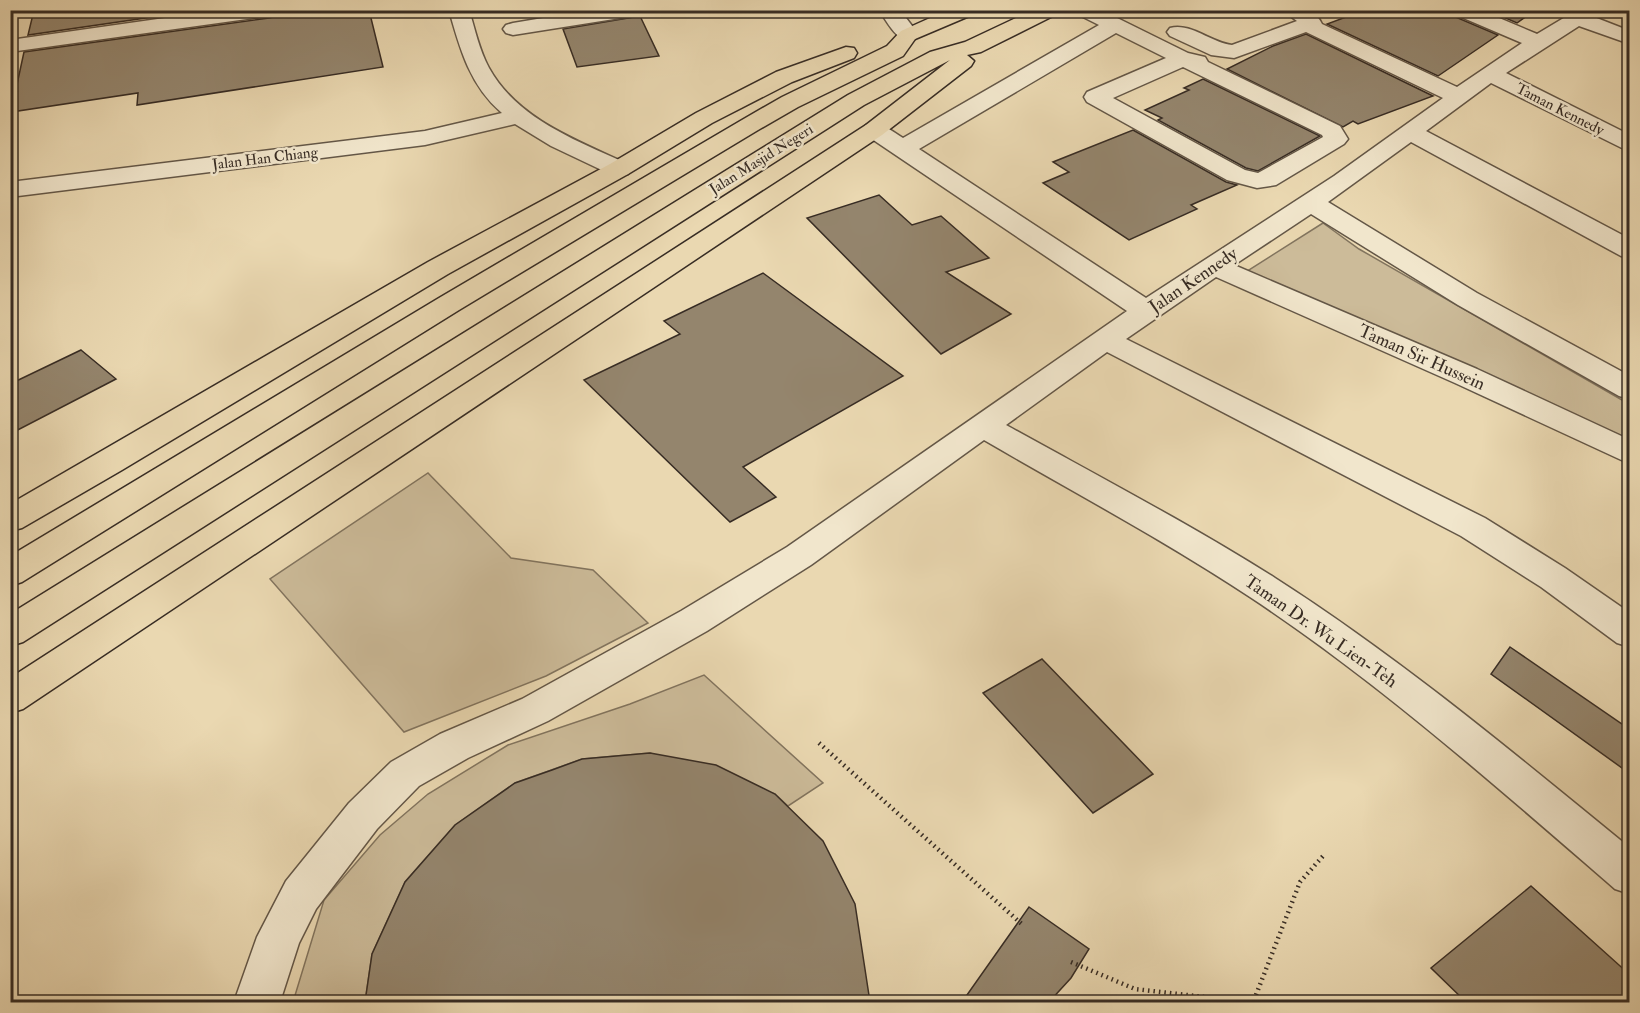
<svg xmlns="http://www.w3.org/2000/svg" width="1640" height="1013" viewBox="0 0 1640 1013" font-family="'IM FELL Double Pica',serif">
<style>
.green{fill:#cb9;stroke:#82745e;stroke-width:1.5}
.building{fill:#94856d;stroke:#372c24;stroke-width:1.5}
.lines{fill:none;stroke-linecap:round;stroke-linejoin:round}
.minor-casing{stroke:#645747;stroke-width:3}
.highway-casing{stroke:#372c24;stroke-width:3}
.path{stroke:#372c24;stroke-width:4.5;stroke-dasharray:1.5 4;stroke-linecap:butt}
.minor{fill:#f1e6cc;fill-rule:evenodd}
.highway{fill:#ead8b1;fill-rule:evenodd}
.labels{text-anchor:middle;stroke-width:5;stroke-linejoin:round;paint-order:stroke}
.far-street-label{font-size:15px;fill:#372c24;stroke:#f1e6cc}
.street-label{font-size:18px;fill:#372c24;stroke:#f1e6cc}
</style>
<rect width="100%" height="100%" fill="#ead8b1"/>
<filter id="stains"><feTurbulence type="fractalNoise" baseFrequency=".00333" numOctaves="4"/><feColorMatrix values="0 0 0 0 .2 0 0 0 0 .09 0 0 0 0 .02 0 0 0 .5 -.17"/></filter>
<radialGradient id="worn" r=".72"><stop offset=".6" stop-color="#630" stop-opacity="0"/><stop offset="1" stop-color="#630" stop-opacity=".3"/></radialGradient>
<path class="green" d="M 1323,223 L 1359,249 L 1629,404 L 1629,439 L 1244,273 Z
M 428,473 L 511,558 L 593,570 L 648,623 L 546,676 L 404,732 L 270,579 Z
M 704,675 L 823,783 L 788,806 L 775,794 L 650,753 L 582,759 L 515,783 L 455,825 L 405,882 L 372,954 L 365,1002 L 293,1002 L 324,900 L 380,835 L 428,794 L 508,745 L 630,704 Z"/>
<path class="building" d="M 34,10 L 201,10 L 28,35 Z
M 281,10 L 369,10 L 383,67 L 137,105 L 138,93 L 11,112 L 24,52 L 269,18 L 277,16 Z
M 1365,10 L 1449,10 L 1453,16 L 1498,35 L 1438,76 L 1327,24 Z
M 1487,10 L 1535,10 L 1517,23 Z
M 640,16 L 659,56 L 577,67 L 563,29 Z
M 1306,34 L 1433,96 L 1358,124 L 1353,121 L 1343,127 L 1227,69 L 1273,46 Z
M 1203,79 L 1320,136 L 1258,171 L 1246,168 L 1158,120 L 1162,118 L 1145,110 L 1189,90 L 1184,88 Z
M 1133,130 L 1226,182 L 1237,185 L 1191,205 L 1197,209 L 1129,240 L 1043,183 L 1069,172 L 1053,162 Z
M 879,195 L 912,225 L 941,216 L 989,258 L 946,272 L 1011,314 L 941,354 L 807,218 Z
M 763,273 L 903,376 L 743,467 L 776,497 L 730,522 L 584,380 L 680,334 L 664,321 Z
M 81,350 L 116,379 L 10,434 L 10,384 Z
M 1510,647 L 1629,729 L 1629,773 L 1491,674 Z
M 1042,659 L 1153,774 L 1093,813 L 983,693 Z
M 650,753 L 716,765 L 775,794 L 823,841 L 855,904 L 870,1002 L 365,1002 L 372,954 L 405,882 L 455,825 L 515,783 L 552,770 L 582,759 Z
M 1531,886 L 1629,974 L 1629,1002 L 1466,1002 L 1431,968 Z
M 1029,907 L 1089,949 L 1071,978 L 1049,1002 L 962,1002 Z"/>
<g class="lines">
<g class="minor-casing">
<path id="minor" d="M 221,10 L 279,10 L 276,14 L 269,16 L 10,52 L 10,40 Z
M 449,10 L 469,10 C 475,29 479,50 489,68 C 517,119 578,141 628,164 L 631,169 L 628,174 L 619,176 L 610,174 L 551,146 L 515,124 L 425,145 L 10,197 L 10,182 L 425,131 L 502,113 C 470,86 460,49 449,10 Z
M 591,10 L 643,10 L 640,14 L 633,16 L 513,35 L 506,33 L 503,29 L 506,25 L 513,23 Z
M 879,10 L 900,10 L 919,35 L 915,39 C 897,44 889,24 879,10 Z
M 1074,10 L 1101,10 L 1188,53 L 1205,57 L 1208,62 L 1340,126 L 1348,139 L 1344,144 L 1276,185 L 1257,188 L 1227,180 L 1087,102 L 1084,97 L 1087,92 L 1166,58 L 1116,33 L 919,149 L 1146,298 L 1334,176 L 1443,98 L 1306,32 L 1234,58 L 1211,55 L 1170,36 L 1167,32 L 1170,28 C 1190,22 1212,43 1232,45 L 1297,21 L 1282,10 C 1298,10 1315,8 1322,24 L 1457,87 L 1522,43 L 1454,14 L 1451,10 L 1480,10 L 1537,34 L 1577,10 L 1602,10 L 1594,17 L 1630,31 L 1630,44 L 1579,26 L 1506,73 L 1630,135 L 1630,152 L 1491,83 L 1426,131 L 1630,239 L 1630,258 L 1621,256 L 1411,142 L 1328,202 L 1477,293 L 1630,376 L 1630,399 L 1619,396 L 1458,305 L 1311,214 L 1234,265 L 1477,369 L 1630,440 L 1630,464 L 1455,383 L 1216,277 L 1126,339 L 1485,518 L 1565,568 L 1630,613 L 1630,647 L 1617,643 L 1541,587 L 1461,536 L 1107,352 L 1006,425 C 1096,475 1188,523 1275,578 C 1400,658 1515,754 1630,848 L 1630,894 L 1615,889 C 1497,787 1380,683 1250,597 C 1164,540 1073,492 984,440 L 811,565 L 707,631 L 548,721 L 468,758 L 419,786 L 377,829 L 316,909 L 299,943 L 280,1002 L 234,1002 L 257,937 L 286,881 L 349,803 L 391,762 L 440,734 L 522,699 L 681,611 L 787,547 L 1127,311 L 866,135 L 862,130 L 866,125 C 881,121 890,130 903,138 L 1099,25 L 1077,14 ZM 1183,67 L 1322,135 L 1323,137 L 1258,173 L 1245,170 L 1113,98 Z"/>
</g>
<g class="highway-casing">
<path id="highway" d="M 948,10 L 977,10 L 974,14 L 915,39 L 903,56 L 798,107 L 758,130 L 459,310 L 22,582 L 10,586 L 10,556 L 439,298 L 742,120 L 782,97 L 887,46 L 901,31 Z
M 1033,10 L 1060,10 L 1057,14 L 981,52 L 967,55 L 974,61 L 971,66 L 882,135 L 23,709 L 10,713 L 10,678 L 866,125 L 950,60 L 864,105 L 23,642 L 10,646 L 10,614 L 848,95 L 930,52 L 965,42 Z
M 846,47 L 854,48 L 857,53 L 854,58 L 792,82 L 712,123 L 628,174 L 448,274 L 122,470 L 22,528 L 10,531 L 10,504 L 428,262 L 610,164 L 696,113 L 776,72 Z"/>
</g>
<path class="path" d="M 819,743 L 1024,926
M 1071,962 L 1135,989 L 1213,998 L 1301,1002
M 1254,1000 L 1300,882 L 1323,856"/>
<use href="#minor" class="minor"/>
<use href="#highway" class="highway"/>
</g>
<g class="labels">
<g class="far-street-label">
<text transform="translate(1560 109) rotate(27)" y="5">Taman Kennedy</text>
<text transform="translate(265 158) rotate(-7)" y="5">Jalan Han Chiang</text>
<text transform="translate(761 159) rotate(-32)" y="5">Jalan Masjid Negeri</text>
</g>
<g class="street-label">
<text transform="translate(1193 280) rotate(-34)" y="6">Jalan Kennedy</text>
<text transform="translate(1422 357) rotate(24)" y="6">Taman Sir Hussein</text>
<text transform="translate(1321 631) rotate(35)" y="6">Taman Dr. Wu Lien-Teh</text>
</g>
</g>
<rect width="1640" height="1013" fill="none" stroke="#ead8b1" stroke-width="36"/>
<rect x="12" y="12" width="1616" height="989" fill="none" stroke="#372c24" stroke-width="3"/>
<rect x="18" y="18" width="1604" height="977" fill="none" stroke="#372c24" stroke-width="1.5"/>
<rect width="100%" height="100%" filter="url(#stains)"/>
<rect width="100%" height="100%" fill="url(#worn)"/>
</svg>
